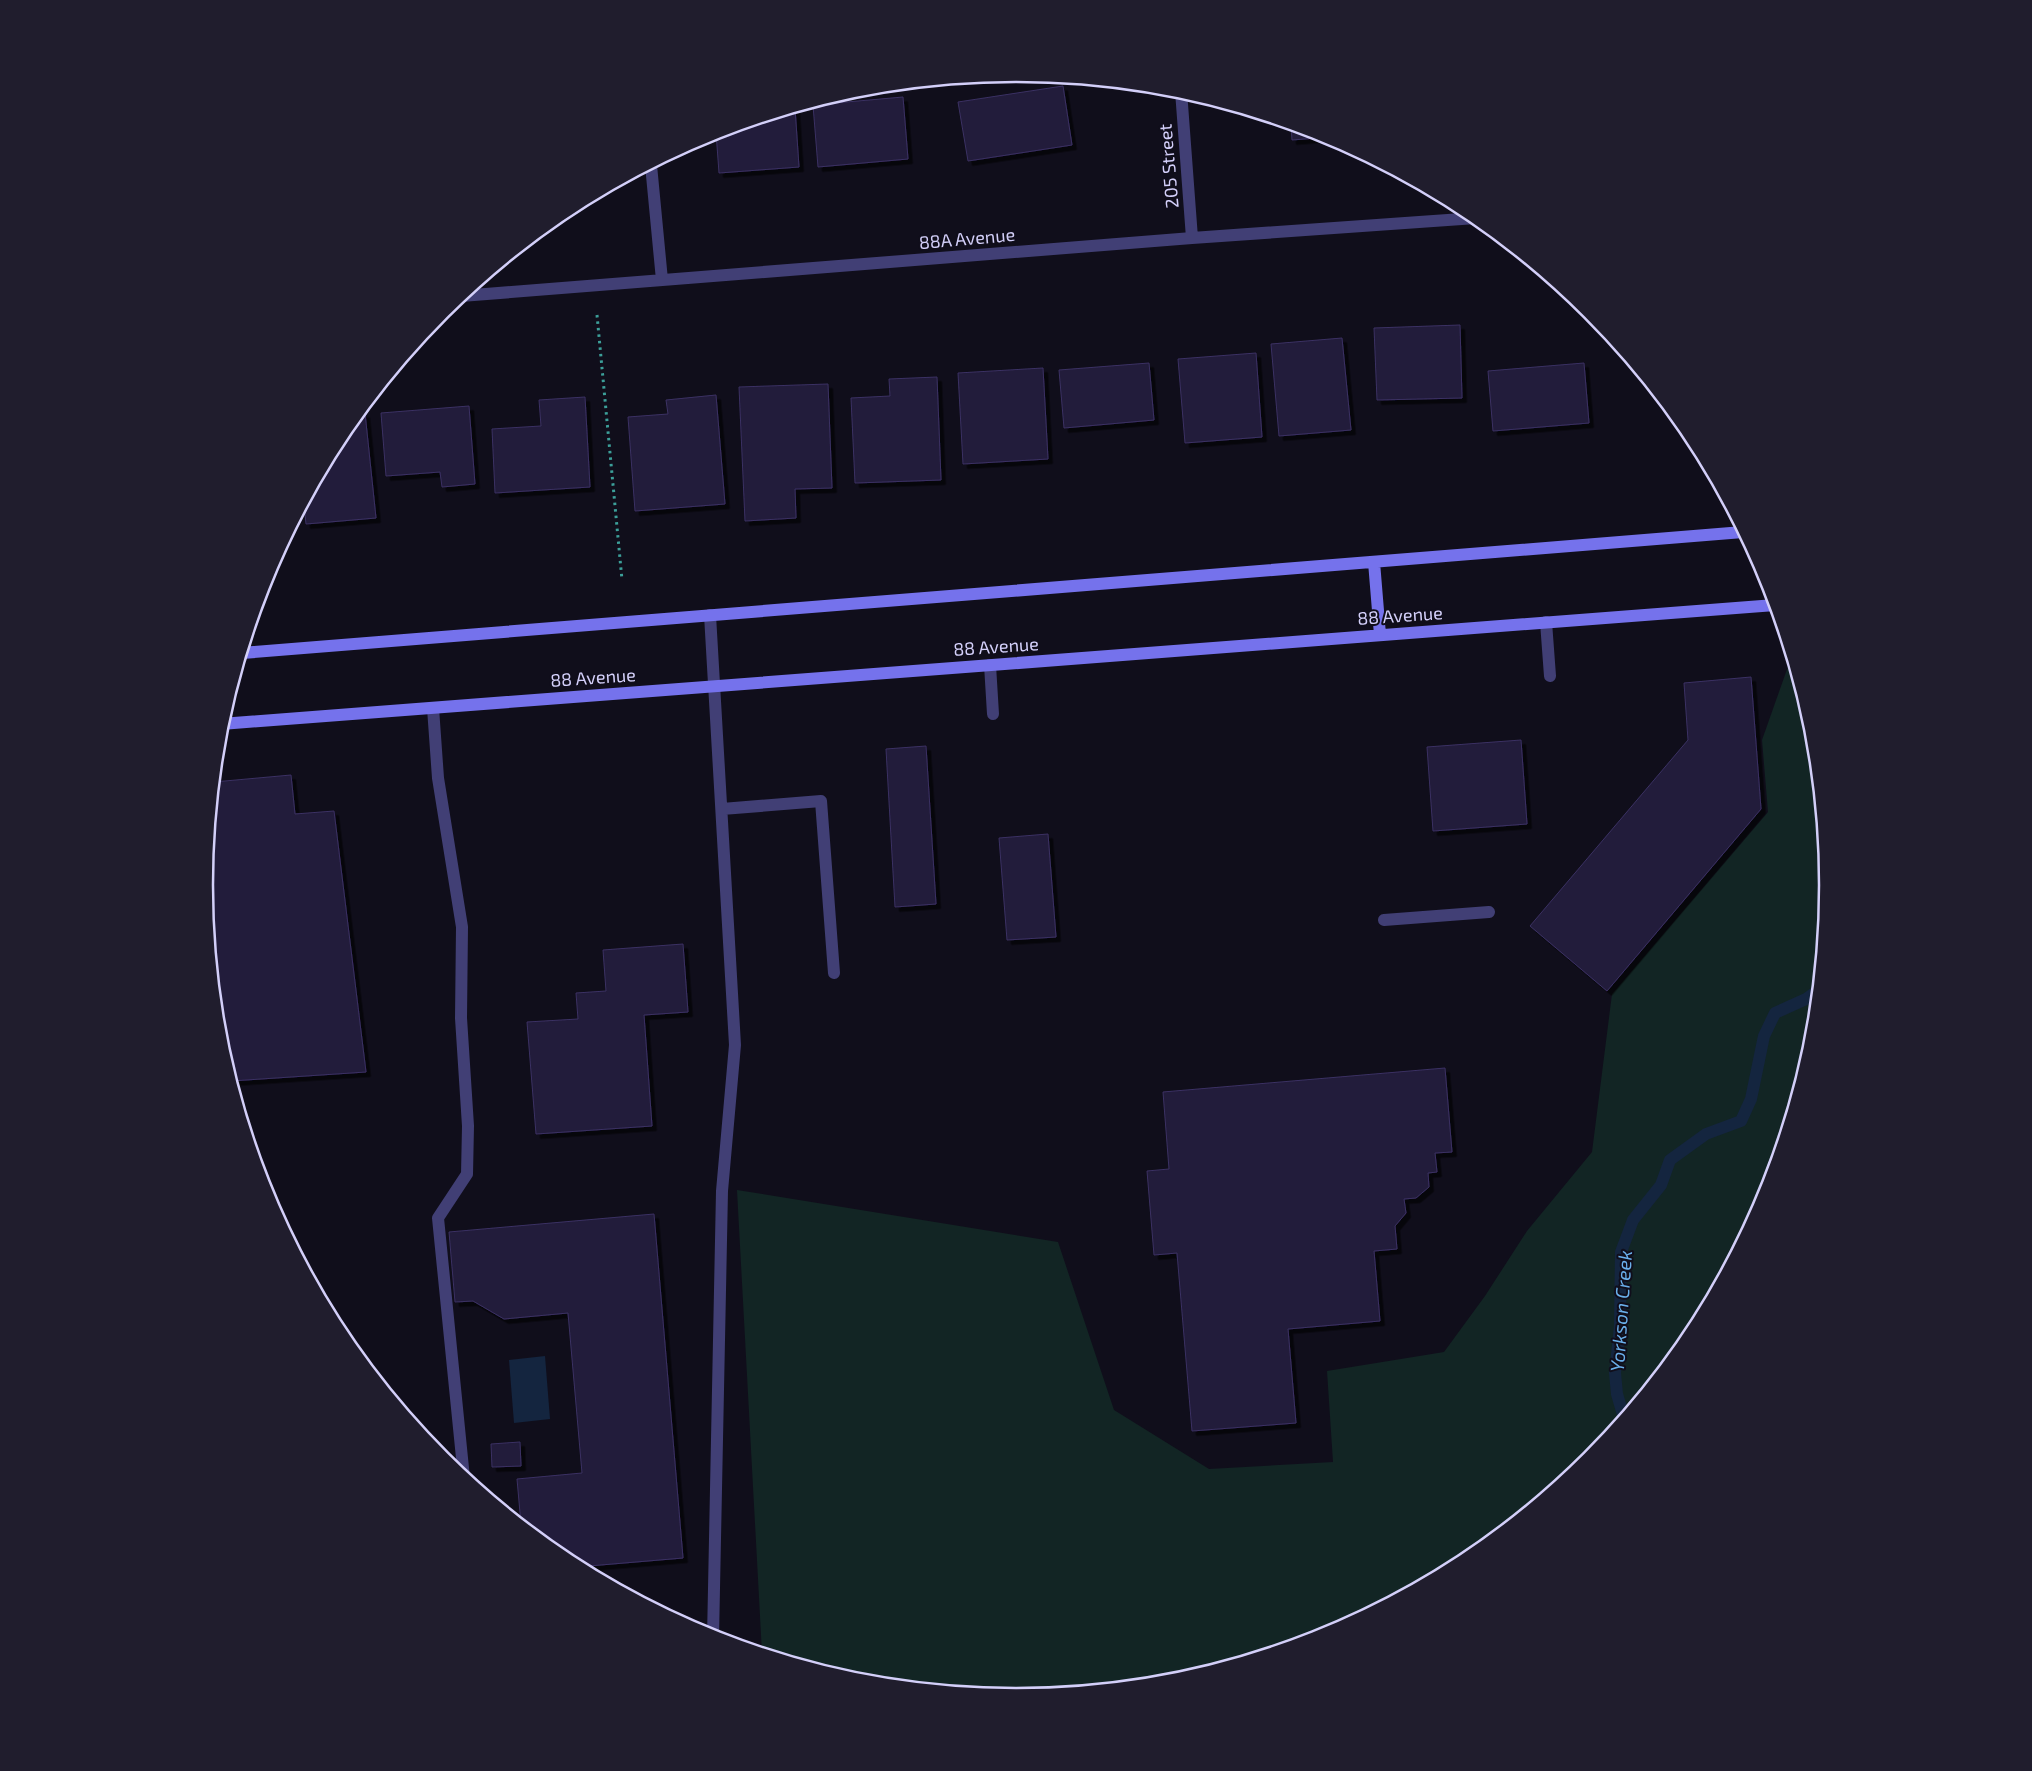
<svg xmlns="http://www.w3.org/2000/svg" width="2032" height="1771" viewBox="0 0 2032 1771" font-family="'Exo 2',sans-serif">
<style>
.green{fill:#122524}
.water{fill:#14253f}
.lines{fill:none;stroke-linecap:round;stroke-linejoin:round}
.stream{stroke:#14253f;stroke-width:12}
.building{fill:#221c3a;stroke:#3b3163;filter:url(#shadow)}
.path{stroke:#3c9f99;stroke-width:3;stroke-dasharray:2.5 4;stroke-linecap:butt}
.service{stroke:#413f75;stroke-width:12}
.minor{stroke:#413f75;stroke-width:12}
.secondary{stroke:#7572ec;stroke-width:12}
.labels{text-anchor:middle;stroke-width:4;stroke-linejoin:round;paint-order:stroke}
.street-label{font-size:18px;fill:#d3cff9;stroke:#100e1b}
.water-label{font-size:19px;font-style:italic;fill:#6aafeb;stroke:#100e1b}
.rim{fill:none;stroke:#d3cff9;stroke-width:2.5}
</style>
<defs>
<filter id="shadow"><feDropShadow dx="4.5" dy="4.5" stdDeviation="0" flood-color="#0009"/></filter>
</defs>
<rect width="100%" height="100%" fill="#100e1b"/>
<path class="green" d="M 1791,658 L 1812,727 L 1828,886 L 1812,1044 L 1766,1196 L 1691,1337 L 1590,1460 L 1467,1561 L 1326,1636 L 1174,1682 L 1016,1697 L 857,1682 L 762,1653 L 737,1190 L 1058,1242 L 1114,1410 L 1209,1469 L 1333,1462 L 1327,1371 L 1444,1352 L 1485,1296 L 1527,1231 L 1592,1152 L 1612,994 L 1768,812 L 1762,740 Z"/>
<path class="water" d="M 545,1356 L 550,1419 L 514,1423 L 509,1360 Z"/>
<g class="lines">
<path class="stream" d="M 1624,1418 L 1617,1394 L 1615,1373 L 1620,1326 L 1621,1252 L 1633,1220 L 1661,1185 L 1670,1160 L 1706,1134 L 1741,1121 L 1751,1099 L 1764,1036 L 1775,1013 L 1806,999 L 1817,991"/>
</g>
<path class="building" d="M 1063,86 L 1072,145 L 968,161 L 958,102 Z
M 903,97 L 908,159 L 818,167 L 813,105 Z
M 795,108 L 799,167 L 719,173 L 716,132 Z
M 1291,125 L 1327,136 L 1329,137 L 1292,140 Z
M 1460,325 L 1462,398 L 1377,400 L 1374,328 Z
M 1342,338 L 1351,430 L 1279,436 L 1271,344 Z
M 1256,353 L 1262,437 L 1185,443 L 1178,359 Z
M 1149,363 L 1154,420 L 1064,428 L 1059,370 Z
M 1584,363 L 1589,423 L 1493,431 L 1488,371 Z
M 1043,368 L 1048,459 L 963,464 L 958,373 Z
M 937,377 L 941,480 L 855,483 L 851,398 L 890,396 L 889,379 Z
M 828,384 L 832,488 L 795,489 L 796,518 L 745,521 L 739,387 Z
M 716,395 L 725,504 L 635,511 L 628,417 L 668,414 L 666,400 Z
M 585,397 L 590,487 L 495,493 L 492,429 L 541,426 L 539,400 Z
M 469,406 L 475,484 L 442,487 L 440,472 L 386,476 L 381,413 Z
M 365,413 L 376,518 L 306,524 L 304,504 L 341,434 L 358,414 Z
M 1751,677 L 1761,809 L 1607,991 L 1530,926 L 1688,740 L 1684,683 Z
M 1521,740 L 1527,824 L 1433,831 L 1427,747 Z
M 926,746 L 936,904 L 895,907 L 886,749 Z
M 291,775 L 295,814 L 334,811 L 366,1072 L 231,1081 L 220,1044 L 204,885 L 214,782 Z
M 1048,834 L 1056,937 L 1007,940 L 999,838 Z
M 683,944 L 688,1012 L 644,1015 L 652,1126 L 536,1134 L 527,1022 L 578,1019 L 576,993 L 606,991 L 603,950 Z
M 1445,1068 L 1452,1152 L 1435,1153 L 1437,1172 L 1428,1173 L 1429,1187 L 1416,1198 L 1404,1199 L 1406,1213 L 1395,1226 L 1397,1249 L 1374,1251 L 1380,1321 L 1288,1329 L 1296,1423 L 1192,1431 L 1177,1253 L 1154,1255 L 1147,1171 L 1169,1169 L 1163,1092 Z
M 654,1214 L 683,1558 L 577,1567 L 565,1560 L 521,1524 L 517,1479 L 582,1473 L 568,1313 L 504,1319 L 473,1301 L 455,1302 L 449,1232 Z
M 520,1442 L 521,1466 L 492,1467 L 491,1444 Z"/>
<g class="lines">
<path class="path" d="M 597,315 L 622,580"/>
<path class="service" d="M 710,615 L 735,1045 L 722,1191 L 713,1638
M 1546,622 L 1550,676
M 990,665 L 993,714
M 433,708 L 438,778 L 462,927 L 461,1018 L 468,1126 L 467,1174 L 438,1218 L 464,1478
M 722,809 L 821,801 L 834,973
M 1384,920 L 1489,912"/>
<path class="minor" d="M 1181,91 L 1192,238
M 651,165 L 662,280
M 461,296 L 1192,238 L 1476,218"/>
<path class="secondary" d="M 1374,562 L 1380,635
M 242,653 L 1743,532
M 221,724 L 1775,605"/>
</g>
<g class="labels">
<g class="street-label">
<text transform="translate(1169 166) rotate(-95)" y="6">205 Street</text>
<text transform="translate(967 239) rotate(-5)" y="6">88A Avenue</text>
<text transform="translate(1400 616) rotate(-4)" y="6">88 Avenue</text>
<text transform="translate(996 647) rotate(-4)" y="6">88 Avenue</text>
<text transform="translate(593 678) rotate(-4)" y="6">88 Avenue</text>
</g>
<g class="water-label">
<text transform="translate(1621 1311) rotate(-86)" y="7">Yorkson Creek</text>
</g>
</g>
<path d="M0 0H2032V1771H0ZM213 885a803 803 0 1 1 1606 0a803 803 0 1 1-1606 0Z" fill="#201d2d" fill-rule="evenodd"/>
<path class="rim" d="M213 885a803 803 0 1 1 1606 0a803 803 0 1 1-1606 0Z"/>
</svg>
